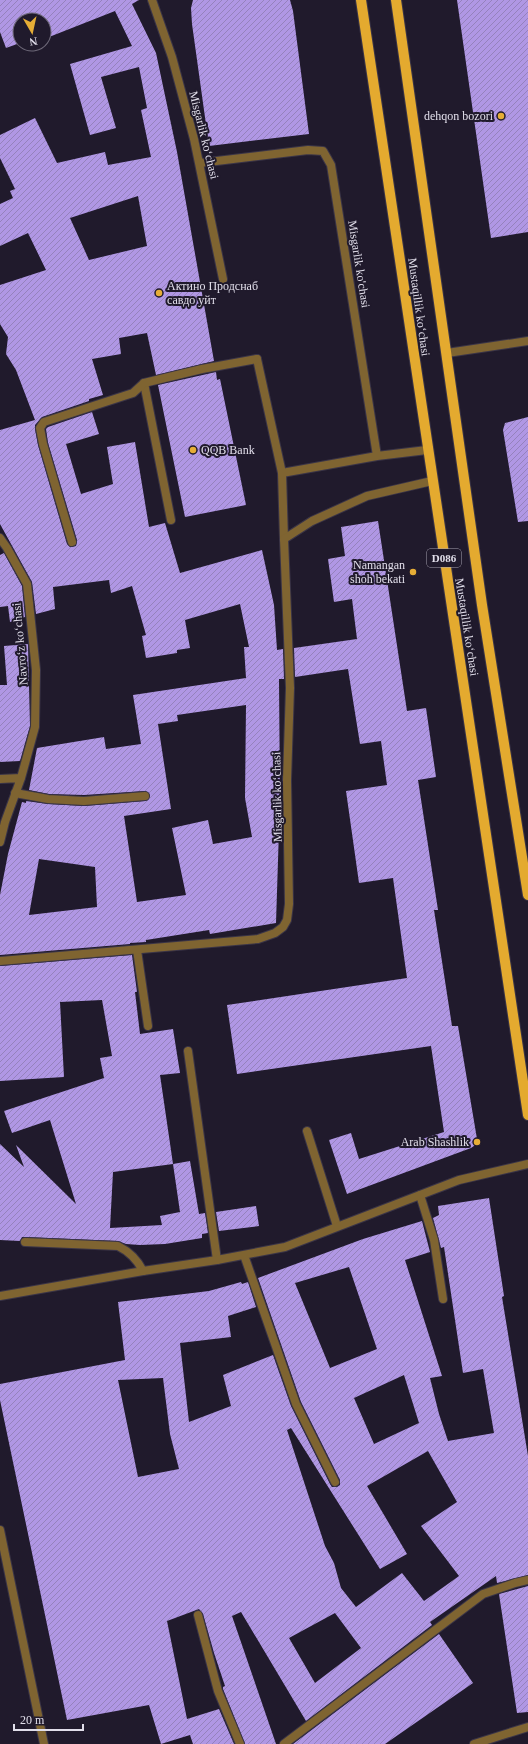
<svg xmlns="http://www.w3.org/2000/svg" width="528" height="1744" viewBox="0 0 528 1744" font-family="'Times New Roman',serif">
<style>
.building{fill:url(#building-hatch);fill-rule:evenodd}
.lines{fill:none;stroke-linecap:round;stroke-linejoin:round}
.lane-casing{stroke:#3b3547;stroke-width:10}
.street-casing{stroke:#3b3547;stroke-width:10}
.primary-casing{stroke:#3b3547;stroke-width:12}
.lane{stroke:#7f6431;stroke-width:8}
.street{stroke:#7f6431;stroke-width:8}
.primary{stroke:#e4aa2f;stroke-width:10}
.poi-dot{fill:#e6ad36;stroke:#201a2c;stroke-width:1.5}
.labels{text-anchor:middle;stroke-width:4;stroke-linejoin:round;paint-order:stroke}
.shield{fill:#201a2c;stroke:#a7a3b1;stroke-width:1}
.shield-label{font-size:11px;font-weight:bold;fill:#e1deea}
.poi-label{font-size:12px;fill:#e1deea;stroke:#201a2c;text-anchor:end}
.street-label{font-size:12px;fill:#e1deea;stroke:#201a2c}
</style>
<defs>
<pattern id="building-hatch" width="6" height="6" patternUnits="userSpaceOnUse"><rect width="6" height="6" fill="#b097e4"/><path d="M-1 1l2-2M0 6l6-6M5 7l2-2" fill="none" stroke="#9582bc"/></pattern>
</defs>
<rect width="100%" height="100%" fill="#201a2c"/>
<path class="building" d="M 0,0 L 139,0 L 132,4 L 156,53 L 177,152 L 214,361 L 156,375 L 147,333 L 119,338 L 121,354 L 92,359 L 103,395 L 89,399 L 89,401 L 42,417 L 35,425 L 35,429 L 38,445 L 67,544 L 70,547 L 76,546 L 77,540 L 48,443 L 46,429 L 48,427 L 92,412 L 99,434 L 66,444 L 81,494 L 113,484 L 107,447 L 135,442 L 149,527 L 165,523 L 180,573 L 262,550 L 274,605 L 277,650 L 283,649 L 284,679 L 279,679 L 280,798 L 276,923 L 210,934 L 209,930 L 146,940 L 146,942 L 130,943 L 130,944 L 0,955 L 0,895 L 8,854 L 22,802 L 26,803 L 26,801 L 48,804 L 84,806 L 145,801 L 148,800 L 150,796 L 149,793 L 145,791 L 84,795 L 49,794 L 29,790 L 37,748 L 104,737 L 106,749 L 141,744 L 133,695 L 246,678 L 244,647 L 249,647 L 240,604 L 185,620 L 190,648 L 177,650 L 177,653 L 146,658 L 142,636 L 146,635 L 132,586 L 111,593 L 109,580 L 53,587 L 55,609 L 36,614 L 32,582 L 0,524 L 0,430 L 35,420 L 16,370 L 6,354 L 8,337 L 0,324 L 0,285 L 46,270 L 28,233 L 0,246 L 0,204 L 13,198 L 10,191 L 15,189 L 0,158 L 0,135 L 35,118 L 57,163 L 105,152 L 108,165 L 151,157 L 141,110 L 147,108 L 139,67 L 101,77 L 116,128 L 90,135 L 70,64 L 132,46 L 115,11 L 44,39 L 44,20 L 20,20 L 20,43 L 6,48 L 0,32 ZM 138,196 L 147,246 L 89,260 L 70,218 ZM 246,705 L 245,798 L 252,837 L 213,844 L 208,820 L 172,828 L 186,895 L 137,902 L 124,816 L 171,809 L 158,724 L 178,721 L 177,715 ZM 39,859 L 95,867 L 97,907 L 29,915 Z
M 193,0 L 290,0 L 293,11 L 309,134 L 209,146 L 192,24 L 191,8 Z
M 457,0 L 528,0 L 528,232 L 491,238 Z
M 216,372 L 217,380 L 220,379 L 246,505 L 185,517 L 158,385 Z
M 528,417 L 528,521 L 518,522 L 503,430 L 505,423 Z
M 378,521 L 407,711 L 426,708 L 436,777 L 418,780 L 438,910 L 434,910 L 452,1026 L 458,1026 L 477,1139 L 474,1146 L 471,1148 L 347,1194 L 329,1140 L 351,1133 L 359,1159 L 444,1132 L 431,1046 L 237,1074 L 227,1005 L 407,978 L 393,878 L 359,883 L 346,791 L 387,785 L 381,741 L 360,744 L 348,669 L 295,677 L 294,648 L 357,639 L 352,599 L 334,602 L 328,559 L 345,556 L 341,527 Z
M 4,553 L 22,586 L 25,617 L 10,622 L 8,606 L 0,607 L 0,555 Z
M 28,644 L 30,726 L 20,761 L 0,762 L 0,685 L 7,685 L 4,646 Z
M 132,955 L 137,992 L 135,992 L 140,1034 L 173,1029 L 180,1073 L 160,1075 L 173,1164 L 190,1161 L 199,1214 L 205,1213 L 208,1233 L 202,1234 L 202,1238 L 165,1244 L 140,1245 L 126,1244 L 118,1241 L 25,1237 L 22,1237 L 20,1241 L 0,1240 L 0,1144 L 24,1167 L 16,1145 L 76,1204 L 50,1120 L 12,1133 L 4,1111 L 104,1078 L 100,1058 L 112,1056 L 102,1000 L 60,1002 L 64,1077 L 0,1081 L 0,966 ZM 173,1164 L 180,1212 L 160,1216 L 162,1225 L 110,1228 L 113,1172 Z
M 489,1198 L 504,1296 L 502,1297 L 528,1456 L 528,1575 L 497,1583 L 496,1576 L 430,1622 L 432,1625 L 306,1721 L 241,1612 L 232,1616 L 276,1744 L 245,1744 L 223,1689 L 223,1687 L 225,1686 L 214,1653 L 203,1614 L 199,1609 L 167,1621 L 187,1719 L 219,1709 L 234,1744 L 193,1744 L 190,1735 L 161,1744 L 149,1705 L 67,1720 L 0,1400 L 0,1384 L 125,1360 L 118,1302 L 209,1291 L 241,1282 L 242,1284 L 248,1282 L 256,1307 L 228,1316 L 231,1337 L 180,1343 L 189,1422 L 231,1406 L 223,1375 L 273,1355 L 291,1406 L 330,1484 L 332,1487 L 337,1487 L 340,1485 L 340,1480 L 301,1402 L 258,1278 L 363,1239 L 422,1221 L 430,1252 L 405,1260 L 442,1376 L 430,1378 L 439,1414 L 448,1441 L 494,1433 L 483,1369 L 463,1373 L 444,1247 L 441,1248 L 433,1218 L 439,1215 L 438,1206 ZM 349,1267 L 377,1349 L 330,1368 L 295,1283 ZM 404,1375 L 419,1423 L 374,1444 L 354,1398 ZM 163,1378 L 170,1434 L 179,1469 L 138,1477 L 118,1380 ZM 291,1428 L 380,1569 L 407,1554 L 367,1486 L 428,1451 L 457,1502 L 421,1526 L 459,1576 L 424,1601 L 402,1573 L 356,1607 L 341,1588 L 334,1563 L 325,1546 L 287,1430 ZM 335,1613 L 361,1648 L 315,1683 L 289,1638 Z
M 256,1206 L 259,1226 L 219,1231 L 216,1212 Z
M 528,1586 L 528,1712 L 517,1713 L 499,1594 Z
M 439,1634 L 473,1683 L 385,1744 L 293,1744 Z"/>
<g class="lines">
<g class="lane-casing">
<path id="lane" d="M 200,163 L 308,150 L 323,151 L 331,165 L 377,456 L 427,450
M 447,353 L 528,341
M 257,359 L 282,473
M 144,383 L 171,520
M 284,539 L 282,473 L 377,456
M 15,793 L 48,799 L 84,801 L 145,796
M 137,950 L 148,1026
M 188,1051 L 217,1260
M 307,1131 L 337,1226
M 420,1195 L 434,1240 L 443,1299
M 0,1296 L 143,1271 C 137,1259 130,1252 118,1246 L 25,1242
M 0,1530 L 44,1744
M 198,1615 L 218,1691 L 240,1744
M 284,1744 L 483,1594 L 515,1583 L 528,1580
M 474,1744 L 528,1727"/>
</g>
<g class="street-casing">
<path id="street" d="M 152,0 L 172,57 L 194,139 L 223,279
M 0,538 L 7,548 L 27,584 L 36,670 L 35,727 L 21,778 L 5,822 L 0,842
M 72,542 L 43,444 L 40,428 L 44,422 L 133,393 L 144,383 L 202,369 L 257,359
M 0,779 L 21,778
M 0,961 L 258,939 L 275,933 L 283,927 L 287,920 L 289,904 L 287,780 L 290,688 L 284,539 L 312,521 L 367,496 L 432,481
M 244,1255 L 296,1404 L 335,1482
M 143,1271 L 217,1260 L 285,1247 L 459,1180 L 528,1164"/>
</g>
<g class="primary-casing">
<path id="primary" d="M 361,0 L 528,1115
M 396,0 L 482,605 L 528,895"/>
</g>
<use href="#lane" class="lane"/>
<use href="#street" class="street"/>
<use href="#primary" class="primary"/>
</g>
<g class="poi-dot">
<circle cx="501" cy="116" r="4"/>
<circle cx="159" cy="293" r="4"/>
<circle cx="193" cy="450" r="4"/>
<circle cx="413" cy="572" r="4"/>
<circle cx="477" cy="1142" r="4"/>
</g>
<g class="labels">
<rect class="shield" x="427" y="549" width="34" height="18" rx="3"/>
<g class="shield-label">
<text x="444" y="562">D086</text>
</g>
<g class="poi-label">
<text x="493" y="120">dehqon bozori</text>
<text x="167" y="290" text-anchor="start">Актино Продснаб<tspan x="167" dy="14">савдо уйт</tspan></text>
<text x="201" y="454" text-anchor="start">QQB Bank</text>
<text x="405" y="569">Namangan<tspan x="405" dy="14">shoh bekati</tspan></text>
<text x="469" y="1146">Arab Shashlik</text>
</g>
<g class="street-label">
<text transform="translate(204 135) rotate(76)" y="4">Misgarlik koʻchasi</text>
<text transform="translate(359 264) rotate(81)" y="4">Misgarlik ko'chasi</text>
<text transform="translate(419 307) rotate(82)" y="4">Mustaqillik koʻchasi</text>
<text transform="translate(467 627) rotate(81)" y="4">Mustaqillik koʻchasi</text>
<text transform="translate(20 644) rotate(-95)" y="4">Navroʻz koʻchasi</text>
<text transform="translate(277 797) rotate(-91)" y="4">Misgarlik koʻchasi</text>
</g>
</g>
<g transform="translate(32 32) rotate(171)"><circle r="19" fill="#201a2c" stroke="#6d6878"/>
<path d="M0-3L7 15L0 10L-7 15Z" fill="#e6ad36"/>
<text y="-6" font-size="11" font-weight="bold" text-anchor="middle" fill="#e1deea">N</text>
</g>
<path d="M14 1724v6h69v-6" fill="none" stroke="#e1deea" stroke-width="2"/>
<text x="20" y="1724" font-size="12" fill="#e1deea" stroke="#201a2c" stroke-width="3" paint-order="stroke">20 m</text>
</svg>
